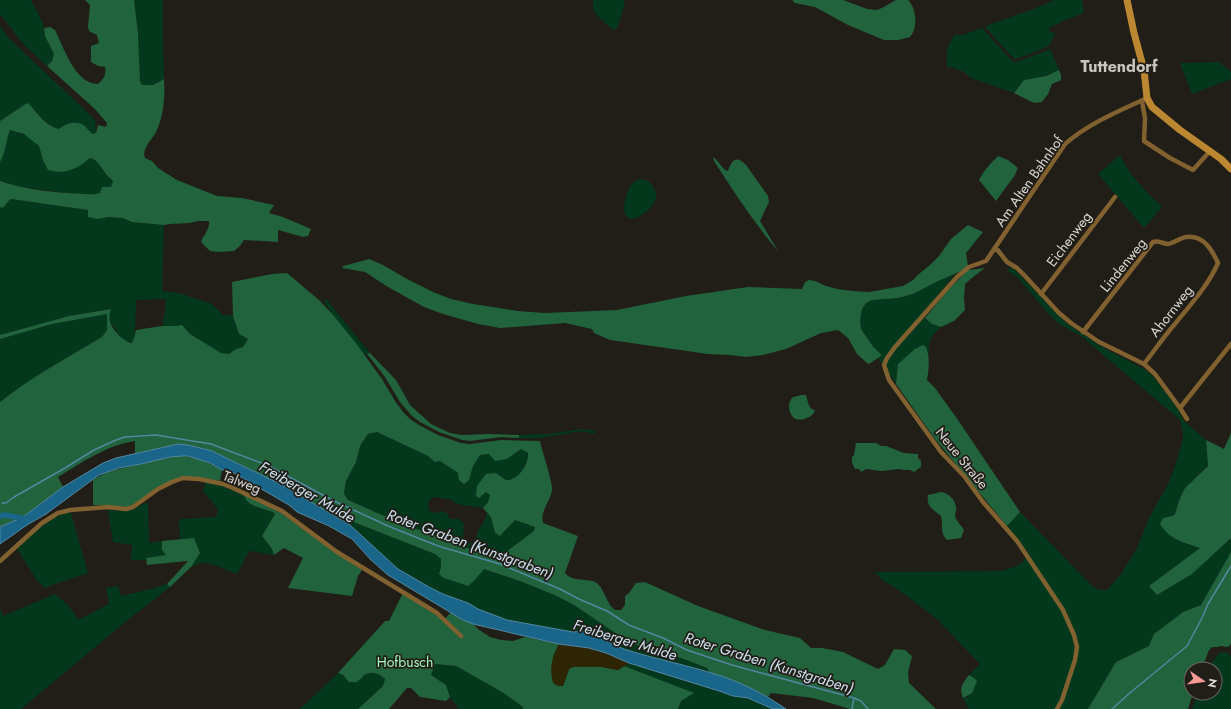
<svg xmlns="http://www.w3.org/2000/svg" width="1231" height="709" viewBox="0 0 1231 709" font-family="Jost,sans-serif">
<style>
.green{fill:#03381c}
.forest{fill:#21633c;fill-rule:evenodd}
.sand{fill:#2d2504}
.water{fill:#1a658a;stroke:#5387a0}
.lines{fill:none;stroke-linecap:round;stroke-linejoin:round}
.stream{stroke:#5387a0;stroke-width:1.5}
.canal{stroke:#1a658a;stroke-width:5.5}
.street{stroke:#81612f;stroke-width:4.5}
.secondary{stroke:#bb8730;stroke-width:7}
.labels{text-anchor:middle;stroke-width:3.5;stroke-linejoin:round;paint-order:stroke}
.street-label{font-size:14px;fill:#d8d6d2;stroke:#211d17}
.park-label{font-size:14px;fill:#a5fbc0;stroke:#211d17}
.water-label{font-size:15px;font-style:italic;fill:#cce1ef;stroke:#211d17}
.quarter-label{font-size:16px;font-weight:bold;fill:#cac5bd;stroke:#211d17}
</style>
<rect width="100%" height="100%" fill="#211d17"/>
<path class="green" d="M 0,0 L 31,0 L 43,23 L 44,33 L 54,54 L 52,61 L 47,66 L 24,45 L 0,14 Z
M 134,0 L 163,0 L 163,39 L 164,79 L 153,85 L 142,85 L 140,81 L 138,33 Z
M 594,0 L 623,0 L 625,3 L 618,26 L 614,30 C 606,23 588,12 594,0 Z
M 1055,0 L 1082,0 L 1084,13 L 1063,21 L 1049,28 L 1049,32 L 1055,33 L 1055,35 L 1049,46 L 1015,60 L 986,28 L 986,26 L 1036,8 Z
M 0,25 L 6,35 L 15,44 L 83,108 L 95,120 L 96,133 L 92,134 L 85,126 L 62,127 L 59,129 C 46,126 37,113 27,103 L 0,121 Z
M 982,28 L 1014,63 L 1050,49 L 1059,70 C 1049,74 1040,79 1029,78 L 1016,89 L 1014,93 L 971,78 L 964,72 L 958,70 L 951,67 L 947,68 L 947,50 L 954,35 L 962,35 Z
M 1219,62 L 1231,72 L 1231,79 L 1192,94 L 1180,63 Z
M 10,130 C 20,133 31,136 38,145 C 41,149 41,156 43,160 L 74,169 L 90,158 C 98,160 99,165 104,171 C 106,175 110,178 113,181 L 111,187 L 95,195 L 75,194 L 20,187 L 0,181 L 0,162 L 5,149 L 7,138 Z
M 1120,155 C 1131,178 1145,190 1162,207 L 1144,228 L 1098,174 Z
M 640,179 C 643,179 646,180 648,181 C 655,186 659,197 654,203 C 650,210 637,221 629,218 C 619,214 627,190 632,184 C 634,182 637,180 640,179 Z
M 11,199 L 89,210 L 98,219 L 108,217 L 123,218 L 132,222 L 164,225 L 162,291 L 179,293 L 212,304 L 223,315 L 230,315 L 233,316 L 239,334 L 248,338 L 243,347 L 236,349 L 229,354 L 221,354 L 190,334 L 182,325 L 175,326 L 162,326 L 165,311 L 166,299 L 136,300 L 135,335 L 132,343 L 123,340 L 110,322 L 110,309 L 69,316 L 0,335 L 0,207 L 2,208 L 7,201 Z
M 1012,267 L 1065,322 L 1097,344 L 1144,369 L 1152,375 L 1176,406 L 1184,421 L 1206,440 L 1208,465 L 1185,488 L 1180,498 L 1175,514 L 1172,516 L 1164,518 L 1184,543 L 1200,548 L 1149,586 L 1157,595 L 1192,574 L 1231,538 L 1231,552 L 1201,605 L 1183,612 L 1154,634 L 1149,646 L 1116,662 L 1088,709 L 969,709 L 963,698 L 968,697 L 974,678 L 969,675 L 980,664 L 937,619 L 896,588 L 883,581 L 875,572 L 1001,571 L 1017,566 L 1023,562 L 1028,553 L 1007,526 L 1020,512 L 1093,587 L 1100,590 L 1107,590 L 1121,574 L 1137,548 L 1150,516 L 1168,484 L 1177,461 L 1183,438 L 1183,431 L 1180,420 L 1081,336 L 1059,324 L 1046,311 L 1018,278 L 1007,270 Z
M 955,274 L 927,308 L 925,318 L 932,324 L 941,327 C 926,340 929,346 929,364 L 929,354 L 898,364 L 896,384 L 878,358 L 881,356 L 881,354 L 874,348 L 861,329 L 860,320 L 862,309 L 866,303 L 872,300 L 898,298 L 913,294 L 936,282 Z
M 326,299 L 370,353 L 359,356 L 354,350 L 324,301 Z
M 107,313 L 107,330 L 102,337 C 67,358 31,377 0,402 L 0,339 L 52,324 Z
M 581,429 L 595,431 L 595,434 L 582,431 L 540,438 L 519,438 L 519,435 L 549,434 Z
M 377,432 L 428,456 L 435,462 L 440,461 L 469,480 L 473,466 L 480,455 L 517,453 L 521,449 L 528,453 C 528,462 521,476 512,479 C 510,480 508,480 506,480 L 496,473 L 486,492 L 490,495 L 488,502 L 483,508 L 462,505 L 455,503 L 452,500 L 434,497 L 429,500 L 428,506 L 429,511 L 437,513 L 442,511 L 447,513 L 450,519 L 458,519 L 464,523 L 463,536 L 467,543 L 474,543 L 479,529 L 485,520 L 487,513 L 491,517 L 495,533 L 500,536 L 515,520 L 535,527 L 534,531 L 506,552 L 495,557 L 480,553 L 432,534 L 407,526 L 348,500 L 344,494 L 346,481 L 356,462 L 360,446 L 368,434 Z
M 206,482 L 219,485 L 244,495 L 250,505 L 273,512 L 275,514 L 262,536 L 272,549 L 274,555 L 249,551 L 237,574 C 227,570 215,564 204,563 C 200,563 195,565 191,567 L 200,553 L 194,538 L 180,539 L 179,519 L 216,517 L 218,509 L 203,491 Z
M 146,503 L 148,503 L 149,543 L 162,541 L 162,550 L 167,555 L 146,558 L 146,560 L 131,560 L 132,545 L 113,542 L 108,510 C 127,511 128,511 146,503 Z
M 70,510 L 88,573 L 49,586 L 46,589 L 36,579 L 16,547 L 42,523 Z
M 328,512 L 435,554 L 441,559 L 441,567 L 439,574 L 468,586 L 474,581 L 483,569 L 520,581 L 557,596 L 574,605 L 630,643 L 681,658 L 707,668 L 710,674 L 652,658 L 621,648 L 603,639 L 583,631 L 573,632 L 507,620 L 478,609 L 468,603 L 443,594 L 429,587 L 398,569 L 350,525 Z
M 167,584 L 170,587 L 124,623 L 21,709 L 0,709 L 0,608 L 3,616 L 55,594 C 64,601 73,609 78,620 L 109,604 L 106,588 L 118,586 L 121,596 L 151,589 Z
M 1225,652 L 1228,653 L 1231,656 L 1231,709 L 1192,709 L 1198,693 L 1215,693 L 1215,669 L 1207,669 L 1219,653 Z
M 629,663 L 733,696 L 748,698 L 773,709 L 678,709 L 681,701 L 693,693 L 624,667 Z
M 435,664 L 456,666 L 502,692 L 523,707 L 523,709 L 459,709 L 450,697 L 446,685 L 431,675 Z
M 338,673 L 343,675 L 349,682 L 357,682 L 365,674 L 377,673 L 381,674 L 385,679 L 383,686 L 358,709 L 300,709 Z"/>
<path class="forest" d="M 85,0 L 134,0 L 138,33 L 140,81 L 142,85 L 153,85 L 164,79 C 165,96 164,114 157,130 C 154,138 141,148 145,158 L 152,161 L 158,168 L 177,180 L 217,196 L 242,198 L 274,205 L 269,213 L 283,217 L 311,229 L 308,236 L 303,237 L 278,230 L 278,242 L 244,240 L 240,246 L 234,251 L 218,252 L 210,251 L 201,242 C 203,235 210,230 209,221 L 199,221 L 189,223 L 170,224 L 164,225 L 132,222 L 123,218 L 108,217 L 98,219 L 88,217 L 88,210 L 11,199 C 7,201 6,206 2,208 L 0,207 L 0,181 C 25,190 58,193 84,194 C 90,194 94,195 100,193 L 102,187 L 111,187 L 113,181 C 110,178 106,175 104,171 C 99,165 98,160 90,158 C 77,169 66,175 48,170 L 43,160 L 39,146 L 24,134 L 10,130 C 6,140 6,152 0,162 L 0,121 L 27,103 L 29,104 C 38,114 46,126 59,129 C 66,123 77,120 85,126 C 87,128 89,131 92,134 L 96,133 L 98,125 L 106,127 L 107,123 L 95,109 L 47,66 L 52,61 L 54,54 L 45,36 L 44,28 L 50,27 L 55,30 C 64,48 75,84 98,84 C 103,80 107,74 105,67 L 98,66 L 91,62 L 91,46 L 99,43 L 97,35 L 89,31 L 88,27 L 90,5 Z
M 792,0 L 843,0 L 867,9 L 877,10 L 884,7 L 896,0 L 908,0 C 917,9 918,28 910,37 L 898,40 L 884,40 L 848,25 L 815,7 L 795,3 Z
M 1059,70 L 1061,75 L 1061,80 L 1052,84 L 1048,94 L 1042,102 L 1034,103 L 1014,93 L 1024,80 L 1046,76 Z
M 998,156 L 1008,160 L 1018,168 L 1015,175 L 996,201 L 979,180 C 984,170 991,163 998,156 Z
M 713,157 C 719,160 721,169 728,171 C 732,160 736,155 746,165 L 768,196 L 769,202 L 760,221 L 778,251 C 754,223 734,192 714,161 Z
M 968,225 L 983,232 L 966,253 L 968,266 L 959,272 L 936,282 L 913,294 L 898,298 L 872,300 L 866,303 L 862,309 L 860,320 L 861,329 L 874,348 L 881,354 L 881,356 L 869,364 L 867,363 L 857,354 L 848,338 L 838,330 L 821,333 L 786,349 L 763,355 L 746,357 L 730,355 L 708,354 L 610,340 L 594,333 L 592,329 L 565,323 L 500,328 L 478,324 L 443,314 L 424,307 L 388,287 L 365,272 L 342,268 L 343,266 L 351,264 L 369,259 L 381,264 L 407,279 L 433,292 L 451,299 L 473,304 L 518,311 L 545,313 L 617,310 L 686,296 L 748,287 L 802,289 L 805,282 L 809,280 L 815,281 L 826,286 L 837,289 L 853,291 L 869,292 L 903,286 L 913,280 L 920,273 L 930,265 L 939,256 L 951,239 Z
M 985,268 L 973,277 L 965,284 L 964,298 L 965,310 L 954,321 L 941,327 L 932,324 L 925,318 L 949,289 L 968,270 Z
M 287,273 L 319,300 L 334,316 L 355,342 L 382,379 L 397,404 L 404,413 L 410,419 L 419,425 L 438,435 L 461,443 L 470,444 L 501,440 L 540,441 C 542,451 553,483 552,490 C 550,503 540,510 543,523 L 578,536 L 565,573 C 572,582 586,578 595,582 C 602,585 605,597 609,603 C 610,606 613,608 615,610 L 621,610 L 625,605 L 625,596 L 629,593 L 636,583 L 645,582 L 698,606 L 765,630 L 800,638 L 811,648 L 822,648 L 843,652 L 878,669 L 885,665 L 894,649 L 905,650 L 912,656 L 908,673 L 909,683 L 936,709 L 850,709 L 813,698 L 771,693 L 768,697 L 735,681 L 710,674 L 707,668 L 681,658 L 630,643 L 574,605 L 557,596 L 520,581 L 484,569 L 474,581 L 468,586 L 444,578 L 439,574 L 441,567 L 441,559 L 435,554 L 328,512 L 282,485 L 212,451 L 188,445 L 178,445 L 135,454 L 135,441 C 107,445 83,462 58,477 L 63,487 L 23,517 L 0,527 L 0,402 C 31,377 67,358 102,337 L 107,330 L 107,314 L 52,324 L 0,339 L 0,335 L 69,316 L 111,309 C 110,312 109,318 110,321 C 112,330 124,342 132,343 L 135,335 L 136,330 L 162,326 L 175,326 L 182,325 L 190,334 L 221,353 L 229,354 L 236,349 L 243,347 L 248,339 L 239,334 L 233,316 L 232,282 L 272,274 ZM 377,432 L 428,456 L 435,462 L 440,461 L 458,473 L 459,480 L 464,484 L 469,480 L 473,466 L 480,455 L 489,454 L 495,461 L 507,459 L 521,449 L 528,453 C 529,462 521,476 512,479 C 510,480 508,480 506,480 L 496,473 L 486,474 L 477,486 L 476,496 L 479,498 L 486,492 L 490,495 L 488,502 L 483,508 L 491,517 L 495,533 L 500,536 L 515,520 L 535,527 L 534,531 L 506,552 L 495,557 L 480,553 L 432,534 L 407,526 L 348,500 L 344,494 L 346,481 L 356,462 L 360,446 L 368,434 Z
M 923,345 L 926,347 C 930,358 929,368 927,380 L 935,388 L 958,420 L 1020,512 L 1007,526 L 935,439 L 896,384 L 898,364 L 915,349 Z
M 370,353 L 396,380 L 410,405 L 431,424 L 450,433 L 462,435 L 488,434 L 519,435 L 519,438 L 501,437 L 470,441 L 462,440 L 439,432 L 420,422 L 412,416 L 400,402 L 385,377 L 367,354 Z
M 802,395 L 806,395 C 808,401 808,409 815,410 C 814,418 798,422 794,418 C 788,413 787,402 793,397 Z
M 1231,433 L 1231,538 L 1192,574 L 1157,595 L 1149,586 L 1200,548 C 1183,542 1170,540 1160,524 L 1163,518 L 1172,516 L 1175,514 L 1180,498 L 1185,488 L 1208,466 L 1206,440 L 1224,449 Z
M 856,443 L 876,443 L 881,446 L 886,446 L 904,453 L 918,454 L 918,458 L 921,461 L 921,467 L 914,472 L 910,470 L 904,470 L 899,469 L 881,471 L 866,469 L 861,472 L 859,469 L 855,469 L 852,463 L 852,457 L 854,455 Z
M 181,456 C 196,457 210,463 222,470 L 220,481 L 198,477 L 182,477 L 148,495 L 130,506 L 126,507 L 107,505 L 93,505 L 93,480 C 108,470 124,468 141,464 C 155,461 168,457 181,456 Z
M 941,492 C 948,493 955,499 956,507 C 957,510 955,513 955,516 C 956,521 962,526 964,530 L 961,538 L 947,540 C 940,534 943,524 941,516 C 933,509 926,507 928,495 Z
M 244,495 L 281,513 L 337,554 L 362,570 L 358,576 L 352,596 L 288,588 L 303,558 L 284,548 L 274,555 L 272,549 L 262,536 L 275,514 L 273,512 C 262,508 247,507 244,495 Z
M 194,538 L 200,553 L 191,567 L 170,587 L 167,584 L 188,561 L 147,565 L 146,558 L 166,555 L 162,550 L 162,541 Z
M 1231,552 L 1231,644 L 1228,647 L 1221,646 L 1217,647 L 1212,647 L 1209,650 L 1202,669 L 1191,669 L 1191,693 L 1193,693 L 1188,709 L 1088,709 L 1116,662 L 1149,646 L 1154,634 L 1183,612 L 1201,605 Z
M 403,593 L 444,620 L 451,612 L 463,620 L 473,624 L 478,629 L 490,637 L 501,640 L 513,641 L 525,637 L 559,644 L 553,657 L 563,686 L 569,669 L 573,667 L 602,667 L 618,670 L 624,666 L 694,693 L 681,701 L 678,709 L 523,709 L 523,707 L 502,692 L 456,666 L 435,664 L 431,675 L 446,685 L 450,697 L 446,701 L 420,697 L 411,688 L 407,688 L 389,709 L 358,709 L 383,686 L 385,679 C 380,673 371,671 364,675 C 362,677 360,680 357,682 L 349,682 L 343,675 L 338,673 L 385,621 L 389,621 Z
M 969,675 L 974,678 L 977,681 L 972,693 L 963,698 C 959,688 962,684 969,675 Z"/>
<path class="sand" d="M 559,644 L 589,648 L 606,653 L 629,663 L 618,670 L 602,667 L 573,667 L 569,669 L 563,686 L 558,686 L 553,683 C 549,668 552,657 559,644 Z"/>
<path class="water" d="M 178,444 L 188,445 L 212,451 L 282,485 L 350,525 L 398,569 L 429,587 L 443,594 L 468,603 L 478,609 L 507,620 L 573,632 C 576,632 579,631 582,631 C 592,631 613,645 624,649 C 661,661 699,667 735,681 C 754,689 770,698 786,709 L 773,709 L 748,698 L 733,696 L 719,691 L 629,663 L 606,653 L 589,648 L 559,644 L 473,624 L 463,620 L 388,575 L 371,560 L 352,539 L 329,526 L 297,512 L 289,505 L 232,472 L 222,470 L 210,463 L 188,456 L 181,456 L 170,457 L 141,464 L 119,468 L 99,475 L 46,514 L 27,525 L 0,544 L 0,527 L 23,517 L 63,487 L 103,463 L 116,458 Z"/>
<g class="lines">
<path class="stream" d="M 2,503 L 6,503 L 14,497 L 65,468 L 94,450 L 116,440 L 125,437 L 156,435 L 211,444 L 269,466 L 332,500 L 388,526 L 438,546 L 500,564 L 560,589 L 579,599 L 607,611 L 629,625 L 663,638 L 687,650 L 732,665 L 854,698 L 861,701 L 868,709
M 852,709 L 854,698
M 1112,709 L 1131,692 L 1187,646 L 1202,618 L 1208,604 L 1231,566"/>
<path class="canal" d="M 0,516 L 5,515 L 27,519"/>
<path class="street" d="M 1142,101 L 1145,118 L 1144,141 L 1170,158 L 1193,170 L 1210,151
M 996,248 L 1007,262 L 1017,268 L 1025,276 L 1059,313 L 1071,323 L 1099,342 L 1144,364 L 1155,374 L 1180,408 L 1187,419
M 1041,294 L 1115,197
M 1083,332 L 1153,242 C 1159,240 1163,244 1168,244 C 1174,243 1180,238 1186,237 C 1204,235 1212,250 1218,263 C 1208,286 1190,305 1174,325 C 1163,338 1154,351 1144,364
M 1180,408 L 1231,344
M 0,561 L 42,523 L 58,513 L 70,510 L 108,507 L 126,509 L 133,507 L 158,489 L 172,482 L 183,478 L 199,479 L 223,484 L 233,488 L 282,511 L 337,552 L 437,613 L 461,636
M 1057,709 L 1062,700 L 1075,660 L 1077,647 L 1074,635 L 1063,610 L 1017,541 L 983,502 L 964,476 L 941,452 L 889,380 L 884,365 L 887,358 L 895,347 L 957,277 L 969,267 L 986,261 L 1065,144 C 1089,123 1119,111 1147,98"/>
<path class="secondary" d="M 1127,0 L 1134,33 L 1144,70 L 1147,98 L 1152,107 L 1180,130 L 1221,159 L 1231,169"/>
</g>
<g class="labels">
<g class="street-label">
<text transform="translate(1029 181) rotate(-55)" y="5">Am Alten Bahnhof</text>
<text transform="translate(1069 239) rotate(-53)" y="5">Eichenweg</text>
<text transform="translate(1123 265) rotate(-51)" y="5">Lindenweg</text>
<text transform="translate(1171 311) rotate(-52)" y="5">Ahornweg</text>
<text transform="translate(962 458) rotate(51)" y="5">Neue Straße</text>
<text transform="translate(242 482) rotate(22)" y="5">Talweg</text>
</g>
<g class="park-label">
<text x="405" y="667">Hofbusch</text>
</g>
<g class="water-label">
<text transform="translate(307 492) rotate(30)" y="5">Freiberger Mulde</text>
<text transform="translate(470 544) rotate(20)" y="5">Roter Graben (Kunstgraben)</text>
<text transform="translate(625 640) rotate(17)" y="5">Freiberger Mulde</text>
<text transform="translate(769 663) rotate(17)" y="5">Roter Graben (Kunstgraben)</text>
</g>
<g class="quarter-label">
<text x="1119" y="72">Tuttendorf</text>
</g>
</g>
<g transform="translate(1203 681) rotate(103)"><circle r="19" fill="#211d17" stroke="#6a6762"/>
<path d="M0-3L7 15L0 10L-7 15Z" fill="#f59b97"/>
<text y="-6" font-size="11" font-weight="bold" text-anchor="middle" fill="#d8d6d2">N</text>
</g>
</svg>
